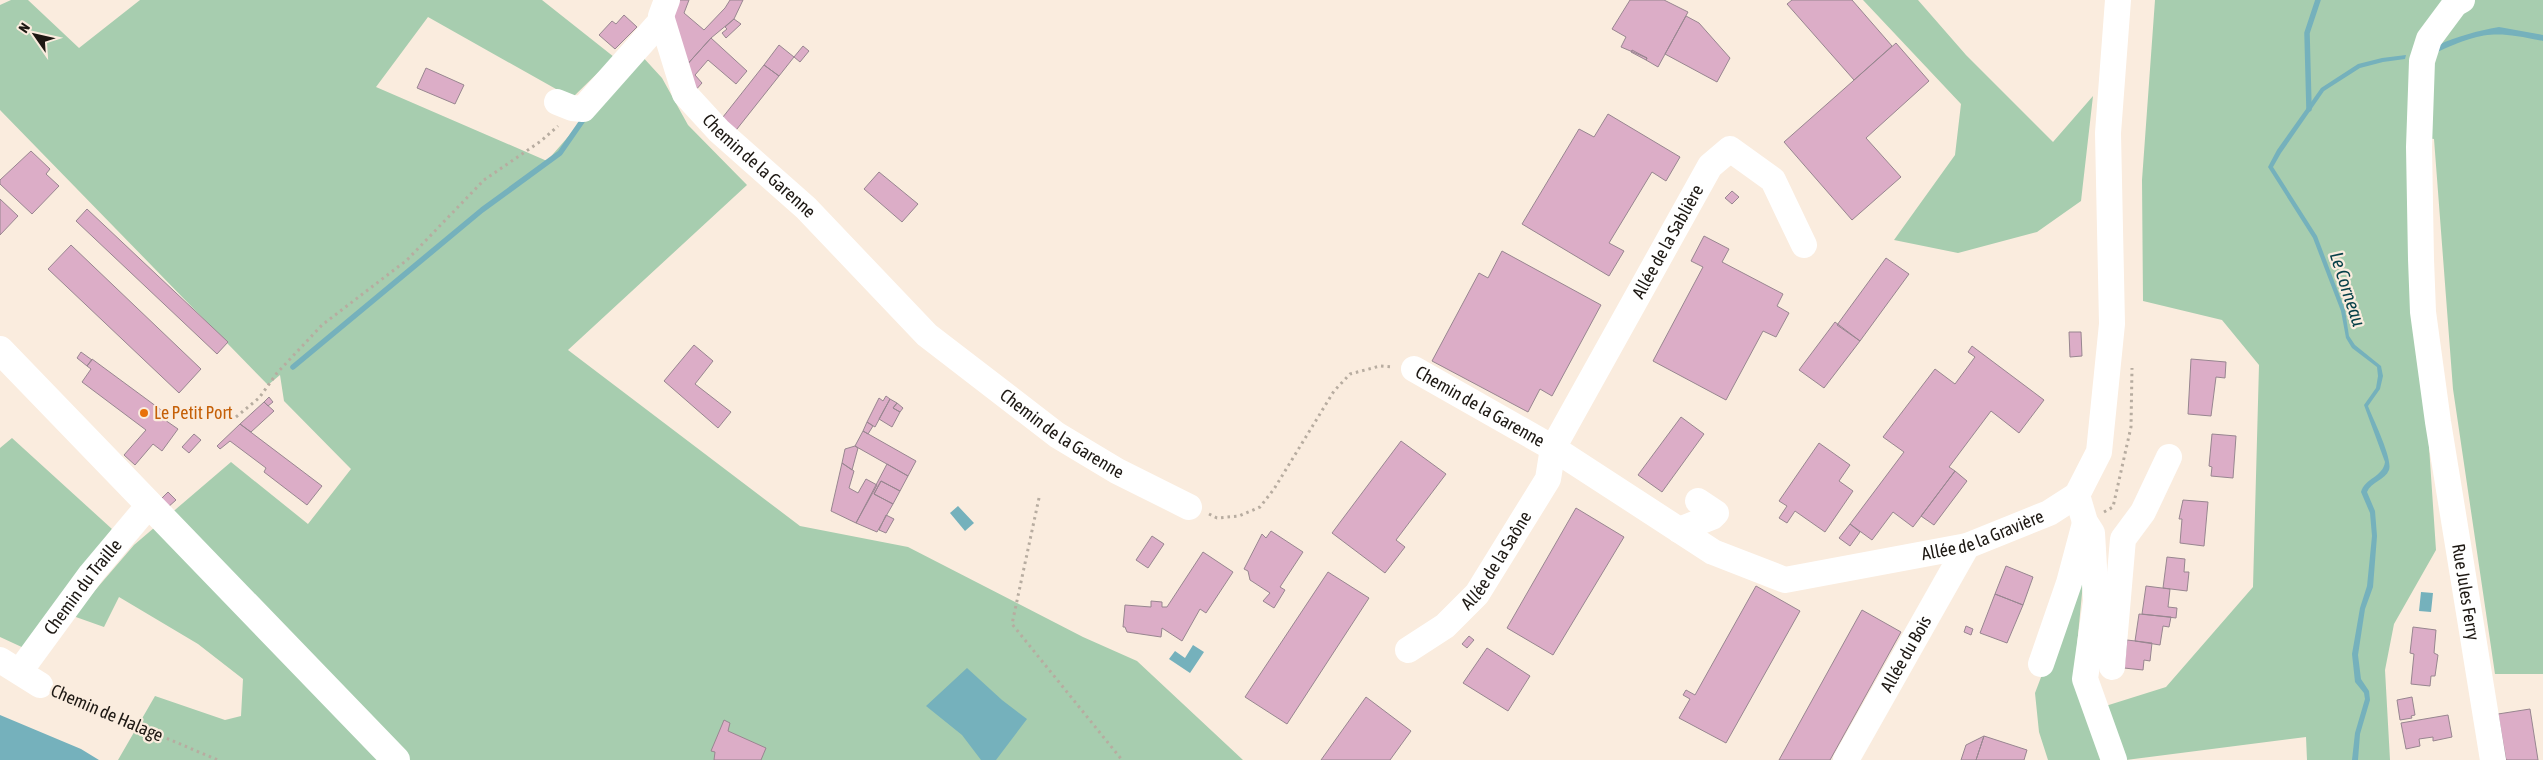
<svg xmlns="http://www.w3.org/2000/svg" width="2543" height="760" viewBox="0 0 2543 760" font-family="'Asap Condensed',sans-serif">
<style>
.green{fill:#a7cdaf}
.water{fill:#75b1bc}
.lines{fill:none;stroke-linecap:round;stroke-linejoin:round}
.stream{stroke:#75b1bc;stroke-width:5.5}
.building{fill:#dcadc7;stroke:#988690}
.path{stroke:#b7aca0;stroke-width:3;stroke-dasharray:2.5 4;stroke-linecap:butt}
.minor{stroke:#fff;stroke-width:26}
.major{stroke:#fff;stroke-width:28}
.food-dot{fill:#e8710a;stroke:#faecde;stroke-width:2}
.labels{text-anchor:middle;stroke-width:4.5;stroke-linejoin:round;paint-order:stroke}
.street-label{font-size:18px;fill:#1d1813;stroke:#faecde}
.food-label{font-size:18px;fill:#c56008;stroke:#faecde;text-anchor:start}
.water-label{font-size:19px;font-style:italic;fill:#053f48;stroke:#faecde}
</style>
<rect width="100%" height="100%" fill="#faecde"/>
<path class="green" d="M 11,0 L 28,0 L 79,48 L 140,0 L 542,0 L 614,57 L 572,98 L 428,17 L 376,87 L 547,161 L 640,54 L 662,78 L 688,125 L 747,185 L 568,350 L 800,526 L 908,547 L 1083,637 L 1137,661 L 1243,760 L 118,760 L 155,696 L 225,720 L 241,716 L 243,679 L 198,644 L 119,597 L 104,627 L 73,616 L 134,545 L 231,462 L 308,524 L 351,469 L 284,401 L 280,375 L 268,385 L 0,110 L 0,5 Z
M 1863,0 L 1918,0 L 1966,55 L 2053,142 L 2093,96 L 2081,201 L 2037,232 L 1958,253 L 1894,240 L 1955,155 L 1961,104 Z
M 2155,0 L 2543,0 L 2543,674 L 2495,674 L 2453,389 L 2434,139 L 2408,135 L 2436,550 L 2394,624 L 2385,670 L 2390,760 L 2307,760 L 2306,737 L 2126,760 L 2096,709 L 2166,687 L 2253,587 L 2259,365 L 2222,320 L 2143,301 L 2142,180 Z
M 12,438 L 112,529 L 26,649 L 0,637 L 0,448 Z
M 2085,562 L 2074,677 L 2109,760 L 2048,760 L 2039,732 L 2035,693 Z"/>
<path class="water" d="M 2499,27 L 2543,35 L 2543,41 C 2493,30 2481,32 2435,53 L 2438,45 C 2458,36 2477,31 2499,27 Z
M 2406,55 L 2405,59 L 2383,62 L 2360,68 L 2324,91 L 2281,153 L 2273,167 L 2317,236 L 2345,310 L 2349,336 L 2355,345 L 2381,366 L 2383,376 L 2380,389 L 2368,406 C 2373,419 2393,459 2389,470 C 2385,480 2371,482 2367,492 L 2375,511 L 2377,536 L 2373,587 L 2365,609 L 2358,655 L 2361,679 L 2369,691 L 2370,700 L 2360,734 L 2358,760 L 2352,760 L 2355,733 L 2365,699 L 2364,693 L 2355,682 L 2352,654 L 2360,608 L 2367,586 L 2372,536 L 2370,513 L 2361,492 C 2365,478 2383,477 2385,462 L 2364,405 L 2376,388 L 2378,376 L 2377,367 L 2352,348 L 2346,338 L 2341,311 L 2313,238 L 2268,167 L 2277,150 L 2321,88 L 2358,64 L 2382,58 Z
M 958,506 L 974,523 L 965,531 L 950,513 Z
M 2421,592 L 2433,593 L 2431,612 L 2419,611 Z
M 1193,645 L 1204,652 L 1190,673 L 1169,659 L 1175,651 L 1185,658 Z
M 967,668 L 1002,700 L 1027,719 L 996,760 L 981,760 L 962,735 L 926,706 Z
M 0,715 L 81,749 L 99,760 L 0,760 Z"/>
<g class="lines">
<path class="stream" d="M 2309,109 L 2307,33 L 2318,0
M 293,367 L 482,210 L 560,153 L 585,117"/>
</g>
<path class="building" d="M 674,0 L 689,0 L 684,13 L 704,30 L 725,8 L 730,0 L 743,0 L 734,19 L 711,38 L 684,68 L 670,16 Z
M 1630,0 L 1664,0 L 1688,12 L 1658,67 L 1646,60 L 1647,58 L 1621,47 L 1626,37 L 1612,29 Z
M 1792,0 L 1852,0 L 1892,46 L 1854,80 L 1787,4 Z
M 624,15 L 637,27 L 615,49 L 599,35 L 612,21 L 616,24 Z
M 1686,16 L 1699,23 L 1730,58 L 1717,82 L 1665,54 Z
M 734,19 L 741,24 L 726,38 L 722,33 L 727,29 L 725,27 Z
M 711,38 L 747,71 L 736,84 L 708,60 L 695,75 L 702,83 L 694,92 L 684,68 Z
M 1896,43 L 1929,81 L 1866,138 L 1901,177 L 1852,220 L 1784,142 Z
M 779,45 L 794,57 L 779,76 L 764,65 Z
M 803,46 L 809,51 L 800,62 L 794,57 Z
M 1632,50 L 1647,58 L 1646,60 L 1631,52 Z
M 764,65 L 779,76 L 733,134 L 719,122 Z
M 426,68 L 464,85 L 455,104 L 417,88 Z
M 1608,114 L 1680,157 L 1666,181 L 1652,172 L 1609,243 L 1624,251 L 1609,276 L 1522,224 L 1579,129 L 1594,137 Z
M 31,151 L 50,169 L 46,174 L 59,186 L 32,214 L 0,184 L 0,180 Z
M 879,172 L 918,204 L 902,222 L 864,189 Z
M 1732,191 L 1739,197 L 1732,204 L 1725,198 Z
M 0,199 L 18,216 L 0,235 Z
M 87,209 L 228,342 L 217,354 L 76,221 Z
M 1704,236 L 1729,249 L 1722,262 L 1783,294 L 1777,306 L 1789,313 L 1776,337 L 1763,331 L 1726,400 L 1653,361 L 1703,267 L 1691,261 Z
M 71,245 L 201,369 L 179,393 L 48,269 Z
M 1502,251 L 1601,305 L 1552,396 L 1540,389 L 1528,412 L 1432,361 L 1479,273 L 1488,278 Z
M 1886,258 L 1909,274 L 1860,341 L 1837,325 Z
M 1835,322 L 1860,341 L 1824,388 L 1799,370 Z
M 2069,332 L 2081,332 L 2082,356 L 2070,357 Z
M 694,345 L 713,361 L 695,384 L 731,412 L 718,428 L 664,381 Z
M 1972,346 L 2044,400 L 2019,433 L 1991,411 L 1949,467 L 1955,471 L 1913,527 L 1893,512 L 1872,540 L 1850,524 L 1904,452 L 1883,437 L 1935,369 L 1955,384 L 1975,357 L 1968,352 Z
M 81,352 L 92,360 L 87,366 L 77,358 Z
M 92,359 L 168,415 L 165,420 L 178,429 L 162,451 L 153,444 L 135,465 L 124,455 L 146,430 L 82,382 L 91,369 L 87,366 Z
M 2191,359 L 2226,362 L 2225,378 L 2216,377 L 2211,416 L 2188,414 Z
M 886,396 L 890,399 L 875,427 L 867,422 L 879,398 L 883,401 Z
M 269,397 L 273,402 L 268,406 L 264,402 Z
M 890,399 L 897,403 L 893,408 L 900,412 L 892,427 L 879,419 Z
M 264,402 L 274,411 L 251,432 L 240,424 Z
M 897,403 L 903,408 L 900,412 L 893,408 Z
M 1681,417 L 1704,434 L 1662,492 L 1638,475 Z
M 867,422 L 873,426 L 868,434 L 863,431 Z
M 240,424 L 322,486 L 307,505 L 264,472 L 266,468 L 230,441 L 220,449 L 217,446 Z
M 863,431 L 916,461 L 908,476 L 855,446 Z
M 194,434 L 201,440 L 189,453 L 182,447 Z
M 2212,434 L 2236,436 L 2233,478 L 2211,476 L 2212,467 L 2209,466 Z
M 1401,441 L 1446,474 L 1396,540 L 1405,547 L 1385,573 L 1332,533 Z
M 1819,443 L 1850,465 L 1839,481 L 1853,491 L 1825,532 L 1795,511 L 1787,523 L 1779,518 L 1787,506 L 1779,501 Z
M 855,446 L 858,448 L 852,470 L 842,463 L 845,449 Z
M 842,463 L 854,471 L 849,488 L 858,493 L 866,479 L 877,485 L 856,523 L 831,511 Z
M 887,464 L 908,476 L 900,491 L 881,481 L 874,494 L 893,504 L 877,532 L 856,523 Z
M 1955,471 L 1967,481 L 1934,525 L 1921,516 Z
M 881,481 L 900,491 L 893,504 L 874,494 Z
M 168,492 L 176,500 L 167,508 L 160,500 Z
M 2183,500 L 2208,502 L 2204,546 L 2180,543 L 2182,519 L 2179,519 Z
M 1576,508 L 1624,537 L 1553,655 L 1507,628 Z
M 886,515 L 894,519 L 886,533 L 879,530 Z
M 1850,524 L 1860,532 L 1850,546 L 1839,538 Z
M 1271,531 L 1303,552 L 1280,587 L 1285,590 L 1274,608 L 1263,601 L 1270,593 L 1250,580 L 1248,571 L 1244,569 L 1262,534 L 1266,538 Z
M 1152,536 L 1164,544 L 1148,568 L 1136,560 Z
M 1203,552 L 1233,572 L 1206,613 L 1200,609 L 1182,641 L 1162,628 L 1161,637 L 1127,632 L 1125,627 L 1123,627 L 1125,605 L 1151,607 L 1151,601 L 1162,602 L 1162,607 L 1167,607 Z
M 2167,557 L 2185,559 L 2184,572 L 2189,572 L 2187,591 L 2163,588 Z
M 2006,566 L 2033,577 L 2023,605 L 1995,594 Z
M 1328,572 L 1369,598 L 1287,724 L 1245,697 Z
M 1756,586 L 1800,611 L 1726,743 L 1679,718 L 1690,699 L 1683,695 L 1686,690 L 1695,695 Z
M 2146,586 L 2170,589 L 2168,607 L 2177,608 L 2176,618 L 2142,614 Z
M 1995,594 L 2023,605 L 2007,643 L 1980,633 Z
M 1862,610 L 1901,632 L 1830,760 L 1779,760 Z
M 2139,614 L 2171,617 L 2169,627 L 2163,626 L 2160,645 L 2135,641 Z
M 1966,626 L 1973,629 L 1971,635 L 1964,632 Z
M 2413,627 L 2436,630 L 2434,653 L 2438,655 L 2435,676 L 2431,676 L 2430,686 L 2411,684 L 2414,654 L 2410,653 Z
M 1469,636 L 1474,640 L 1467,648 L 1462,644 Z
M 2127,640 L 2152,643 L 2150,661 L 2144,660 L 2143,670 L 2124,668 Z
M 1487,648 L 1530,676 L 1508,711 L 1463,683 Z
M 1366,697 L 1411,731 L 1390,760 L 1321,760 Z
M 2412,697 L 2415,715 L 2411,716 L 2412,718 L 2400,720 L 2397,700 Z
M 2530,709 L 2538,760 L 2506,760 L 2498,714 Z
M 2448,715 L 2452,737 L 2433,741 L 2433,737 L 2419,739 L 2420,746 L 2406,749 L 2401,723 Z
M 724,720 L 730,723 L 728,731 L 766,748 L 761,760 L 714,760 L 715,752 L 711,751 Z
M 1984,736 L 1976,760 L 1961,760 L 1966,745 Z
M 1984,736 L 2027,750 L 2024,760 L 1976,760 Z"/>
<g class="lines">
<path class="path" d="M 236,417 L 259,398 L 277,373 L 322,325 L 407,260 L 484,180 L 541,141 L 558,126
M 1039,498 L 1012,624 L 1122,760
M 2104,512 L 2113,507 L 2131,427 L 2132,368
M 1209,514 L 1217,518 L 1239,516 L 1260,507 L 1274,489 L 1334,391 L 1350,374 L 1380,366 L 1393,367
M 59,693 L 218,760"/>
<g class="minor">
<path id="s1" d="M 667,0 L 661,16 L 685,94 L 719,131 L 806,208 L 927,335 L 1057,435 L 1117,471 L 1189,507"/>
<path id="s2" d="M 2462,0 L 2455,4 L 2429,39 L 2422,61 L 2419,147 L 2421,259 L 2423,312 L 2438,422 L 2493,760"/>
<path d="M 557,102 L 572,108 L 583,109 L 662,20"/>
<path id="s3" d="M 1414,369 L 1553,448 L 1713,552 L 1785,580 L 1967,546 L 2049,513 L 2077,495 L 2099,452 L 2112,324 L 2108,133 L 2118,0"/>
<path d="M 2077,495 L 2085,522 L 2092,533 L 2096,601 L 2085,679 L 2114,760"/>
<path d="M 1679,530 L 1712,517 L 1716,513 L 1698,501"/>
<path id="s4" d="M 1408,650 L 1445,626 L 1477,594 L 1548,479 L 1553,448 L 1710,166 L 1730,149 L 1773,180 L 1804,245"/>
<path d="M 0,660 L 40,685"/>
<path d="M 2041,664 L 2069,583 L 2085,523"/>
<path d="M 2112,667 L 2123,539 L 2143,512 L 2169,457"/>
<path id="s5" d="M 20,671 L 91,574 L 149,505"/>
<path id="s6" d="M 1846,760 L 1967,546"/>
</g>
<path class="major" d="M 0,350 L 396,760"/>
</g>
<circle class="food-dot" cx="144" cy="413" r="5"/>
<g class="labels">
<g class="street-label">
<text dy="6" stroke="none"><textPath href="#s1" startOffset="202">Chemin de la Garenne</textPath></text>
<text dy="6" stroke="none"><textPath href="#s4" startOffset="492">Allée de la Sablière</textPath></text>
<text dy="6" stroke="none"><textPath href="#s3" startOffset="76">Chemin de la Garenne</textPath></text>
<text dy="6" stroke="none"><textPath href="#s1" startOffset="608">Chemin de la Garenne</textPath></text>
<text dy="6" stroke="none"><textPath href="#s3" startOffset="631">Allée de la Gravière</textPath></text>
<text dy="6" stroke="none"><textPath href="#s4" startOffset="128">Allée de la Saône</textPath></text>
<text dy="6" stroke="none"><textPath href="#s5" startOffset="105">Chemin du Traille</textPath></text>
<text dy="6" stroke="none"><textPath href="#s2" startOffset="609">Rue Jules Ferry</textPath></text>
<text dy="6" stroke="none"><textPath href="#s6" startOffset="122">Allée du Bois</textPath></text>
<text transform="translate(107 713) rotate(23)" y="6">Chemin de Halage</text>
</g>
<g class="food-label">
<text x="154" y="419">Le Petit Port</text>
</g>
<g class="water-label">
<text transform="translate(2348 289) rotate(72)" y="7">Le Corneau</text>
</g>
</g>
<g transform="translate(35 35) rotate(304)" stroke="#faecde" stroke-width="4" paint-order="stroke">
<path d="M0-4L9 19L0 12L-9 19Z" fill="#1d1813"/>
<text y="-8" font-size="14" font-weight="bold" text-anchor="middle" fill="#1d1813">N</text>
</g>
</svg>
